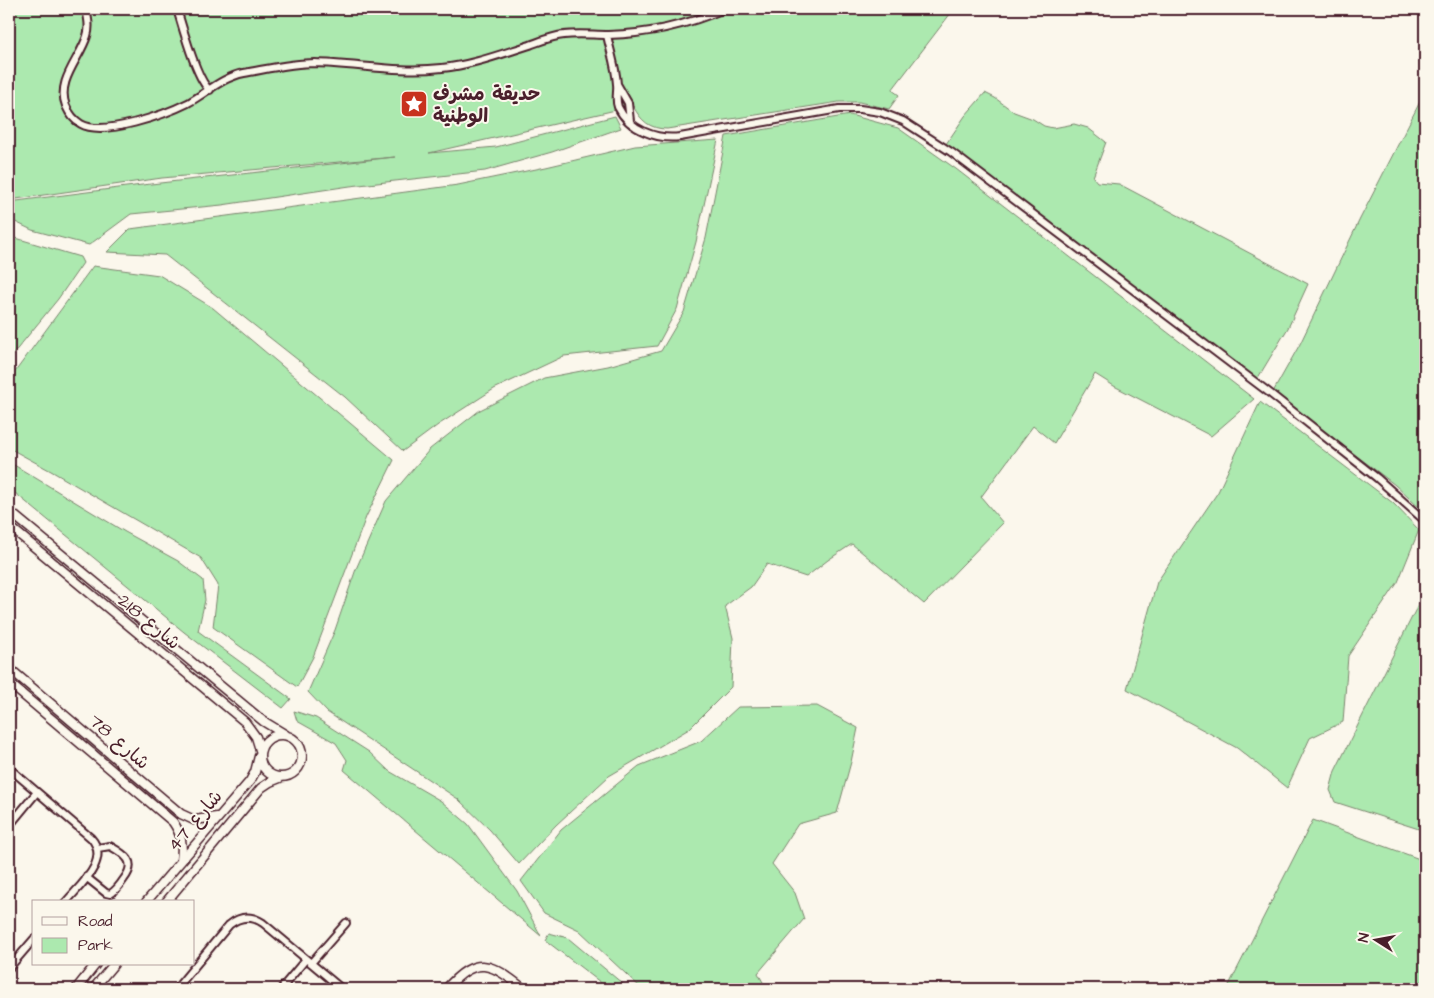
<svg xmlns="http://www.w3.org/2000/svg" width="1434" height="998" viewBox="0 0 1434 998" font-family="'Architects Daughter','Playpen Sans Arabic',sans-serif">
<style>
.green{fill:#ace9af;stroke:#7b846d}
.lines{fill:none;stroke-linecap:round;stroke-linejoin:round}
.minor-casing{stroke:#4a1f2b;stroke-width:10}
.tertiary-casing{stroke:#4a1f2b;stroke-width:11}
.minor{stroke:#fbf7ec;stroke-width:6}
.tertiary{stroke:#fbf7ec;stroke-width:8}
.labels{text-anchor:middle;stroke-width:4;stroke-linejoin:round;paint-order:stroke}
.poi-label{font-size:19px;font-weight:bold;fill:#4a1f2b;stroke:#fbf7ec;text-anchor:start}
.street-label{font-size:19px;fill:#4a1f2b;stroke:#fbf7ec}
</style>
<rect width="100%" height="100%" fill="#fbf7ec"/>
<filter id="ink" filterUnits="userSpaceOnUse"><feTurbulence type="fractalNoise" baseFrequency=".02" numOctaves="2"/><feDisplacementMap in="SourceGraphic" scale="10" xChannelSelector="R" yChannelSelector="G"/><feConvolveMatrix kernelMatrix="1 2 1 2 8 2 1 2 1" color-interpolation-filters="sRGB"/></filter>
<g filter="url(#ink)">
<path class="green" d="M 9,9 L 954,9 L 892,90 L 899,95 L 889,109 L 859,102 L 839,102 L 667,129 C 650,129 641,121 633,106 L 429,153 L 496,147 L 615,116 L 621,128 L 552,152 L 485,171 L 350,186 L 222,205 L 131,214 L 89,245 L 32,230 L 9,219 L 9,202 L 142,185 L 395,157 L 162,178 L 9,200 Z
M 1425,92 L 1425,513 L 1395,485 L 1273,392 L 1300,344 L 1360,219 Z
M 985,93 L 995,98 L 1014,112 L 1033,119 L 1044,126 L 1053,128 L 1074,124 L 1088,128 L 1106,142 L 1093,177 L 1097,182 L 1119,184 L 1308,284 L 1288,328 L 1256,381 L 946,144 L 965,116 Z
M 850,115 L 898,128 L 956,169 L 1254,399 L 1211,436 L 1114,386 L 1095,374 L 1054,443 L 1033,426 L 981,497 L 1003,523 L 924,604 L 852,544 L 828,560 L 806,577 L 767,564 L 751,587 L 725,606 L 733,638 L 731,687 L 689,729 L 609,776 L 556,825 L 519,864 L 490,830 L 458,799 L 327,712 L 308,692 L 335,630 L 356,569 L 386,501 L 430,449 L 480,410 L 544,378 L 608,366 L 661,351 L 684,312 L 706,238 L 726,136 Z
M 718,140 L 696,242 L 677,309 L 657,346 L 564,356 L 494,389 L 438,425 L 403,451 L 345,397 L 165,255 L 107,252 L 130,229 L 458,185 L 546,167 L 635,146 Z
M 9,236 L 80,257 L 83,263 L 58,299 L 9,359 Z
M 93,266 L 159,275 L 213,308 L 394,460 L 366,517 L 313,657 L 297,687 L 213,627 L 218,585 L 201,558 L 51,471 L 9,448 L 9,380 Z
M 1260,402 L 1393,503 L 1419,530 L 1398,582 L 1348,656 L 1343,722 L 1310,738 L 1287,788 L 1237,748 L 1127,689 L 1157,582 L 1218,492 Z
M 9,462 L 125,532 L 178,561 L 203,580 L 205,600 L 198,631 L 291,699 L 283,708 L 184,632 L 9,488 Z
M 1425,591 L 1425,831 L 1335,802 L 1330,790 L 1335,771 Z
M 817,706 L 858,728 L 851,762 L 837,813 L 798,824 L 772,864 L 795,893 L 804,919 L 758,973 L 765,986 L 762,989 L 642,989 L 579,930 L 544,913 L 521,881 L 561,830 L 639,766 L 701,741 L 738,707 Z
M 294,711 L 316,718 L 369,752 L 389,771 L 441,801 L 468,824 L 517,891 L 541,936 L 344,770 L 347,760 L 336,743 L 297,721 Z
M 1313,820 L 1425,861 L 1425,989 L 1227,989 Z
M 549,933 L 568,938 L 629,989 L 609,989 L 545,940 Z"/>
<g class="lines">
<g class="minor-casing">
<path id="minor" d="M 86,9 C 88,18 90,27 87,36 C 80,59 56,81 66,106 C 69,113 74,120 81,124 C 104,137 166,114 188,103 C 206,93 223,77 244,73 C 267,69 291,63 315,63 C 357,64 400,73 442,68 C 472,65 501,54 530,45 C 541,41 552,36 564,35 C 579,33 593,35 608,35 C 647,34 687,25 724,9
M 177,9 C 182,25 197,82 210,90
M 607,35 C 610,50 616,68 617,84 C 618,92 615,99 618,107 C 629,130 657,140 680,137 L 839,109 L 860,109 L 880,112 L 903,121 L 951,152 L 1267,391 L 1377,478 L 1425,521
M 617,84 L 628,103 L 630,121
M 9,695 L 14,688
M 9,768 L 91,838 C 111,860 80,885 66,902
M 9,826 L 37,792
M 86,877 L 106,893 L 110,894 C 116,891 120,885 124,879 C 137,862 126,855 110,846 L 98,848
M 311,963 L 346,923
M 9,968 L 34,939
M 176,989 L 229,925 C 240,916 251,915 263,923 L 342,989
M 281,989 L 306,959"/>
</g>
<g class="tertiary-casing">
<path id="tertiary" d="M 9,511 L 263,721 L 286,735
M 9,526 L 245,722 L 256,737 L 260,750
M 9,668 L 181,814 L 194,820 L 217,817
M 9,683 L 173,822 C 182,835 183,845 181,861
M260 756a21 21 0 1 1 42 0a21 21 0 1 1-42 0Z
M 146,902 L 250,781 L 255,772 L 259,756
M 166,902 L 261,788 L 270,782 L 280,778
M 76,989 L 96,964
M 93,989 L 114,964
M 446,989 C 477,954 491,963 524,989"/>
</g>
<use href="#minor" class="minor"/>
<use href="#tertiary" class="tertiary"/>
</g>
</g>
<defs>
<g id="sight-square" transform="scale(1.4375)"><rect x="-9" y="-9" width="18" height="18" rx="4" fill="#c8321e" stroke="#fbf7ec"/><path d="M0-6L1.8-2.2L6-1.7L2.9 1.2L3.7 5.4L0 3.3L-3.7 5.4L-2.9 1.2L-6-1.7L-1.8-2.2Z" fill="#fff"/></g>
</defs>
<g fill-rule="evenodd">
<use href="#sight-square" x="414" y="104"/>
</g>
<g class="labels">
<g class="poi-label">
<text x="433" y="100">حديقة مشرف<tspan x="433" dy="22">الوطنية</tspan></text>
</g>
<g class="street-label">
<text transform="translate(150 621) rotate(40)" y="7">شارع 218</text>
<text transform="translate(120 741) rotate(41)" y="7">شارع 78</text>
<text transform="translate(194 820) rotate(-50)" y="7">شارع 47</text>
</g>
</g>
<rect width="1434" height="998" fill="none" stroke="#fbf7ec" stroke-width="30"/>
<rect x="15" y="15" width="1404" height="968" fill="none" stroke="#4a1f2b" stroke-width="2" filter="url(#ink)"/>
<rect x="32" y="900" width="162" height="65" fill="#fbf7ec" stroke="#b4a19f"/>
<rect x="42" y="917" width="25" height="8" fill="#fbf7ec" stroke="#b4a19f"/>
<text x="78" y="926" font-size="15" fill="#4a1f2b">Road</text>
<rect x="42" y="938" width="25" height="15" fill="#ace9af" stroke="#b4a19f"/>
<text x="78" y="950" font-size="15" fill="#4a1f2b">Park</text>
<g transform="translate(1376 940) rotate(281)" stroke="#fbf7ec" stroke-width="4" paint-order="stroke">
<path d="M0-4L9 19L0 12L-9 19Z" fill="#4a1f2b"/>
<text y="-8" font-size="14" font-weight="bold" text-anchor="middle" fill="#4a1f2b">N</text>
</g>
</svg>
